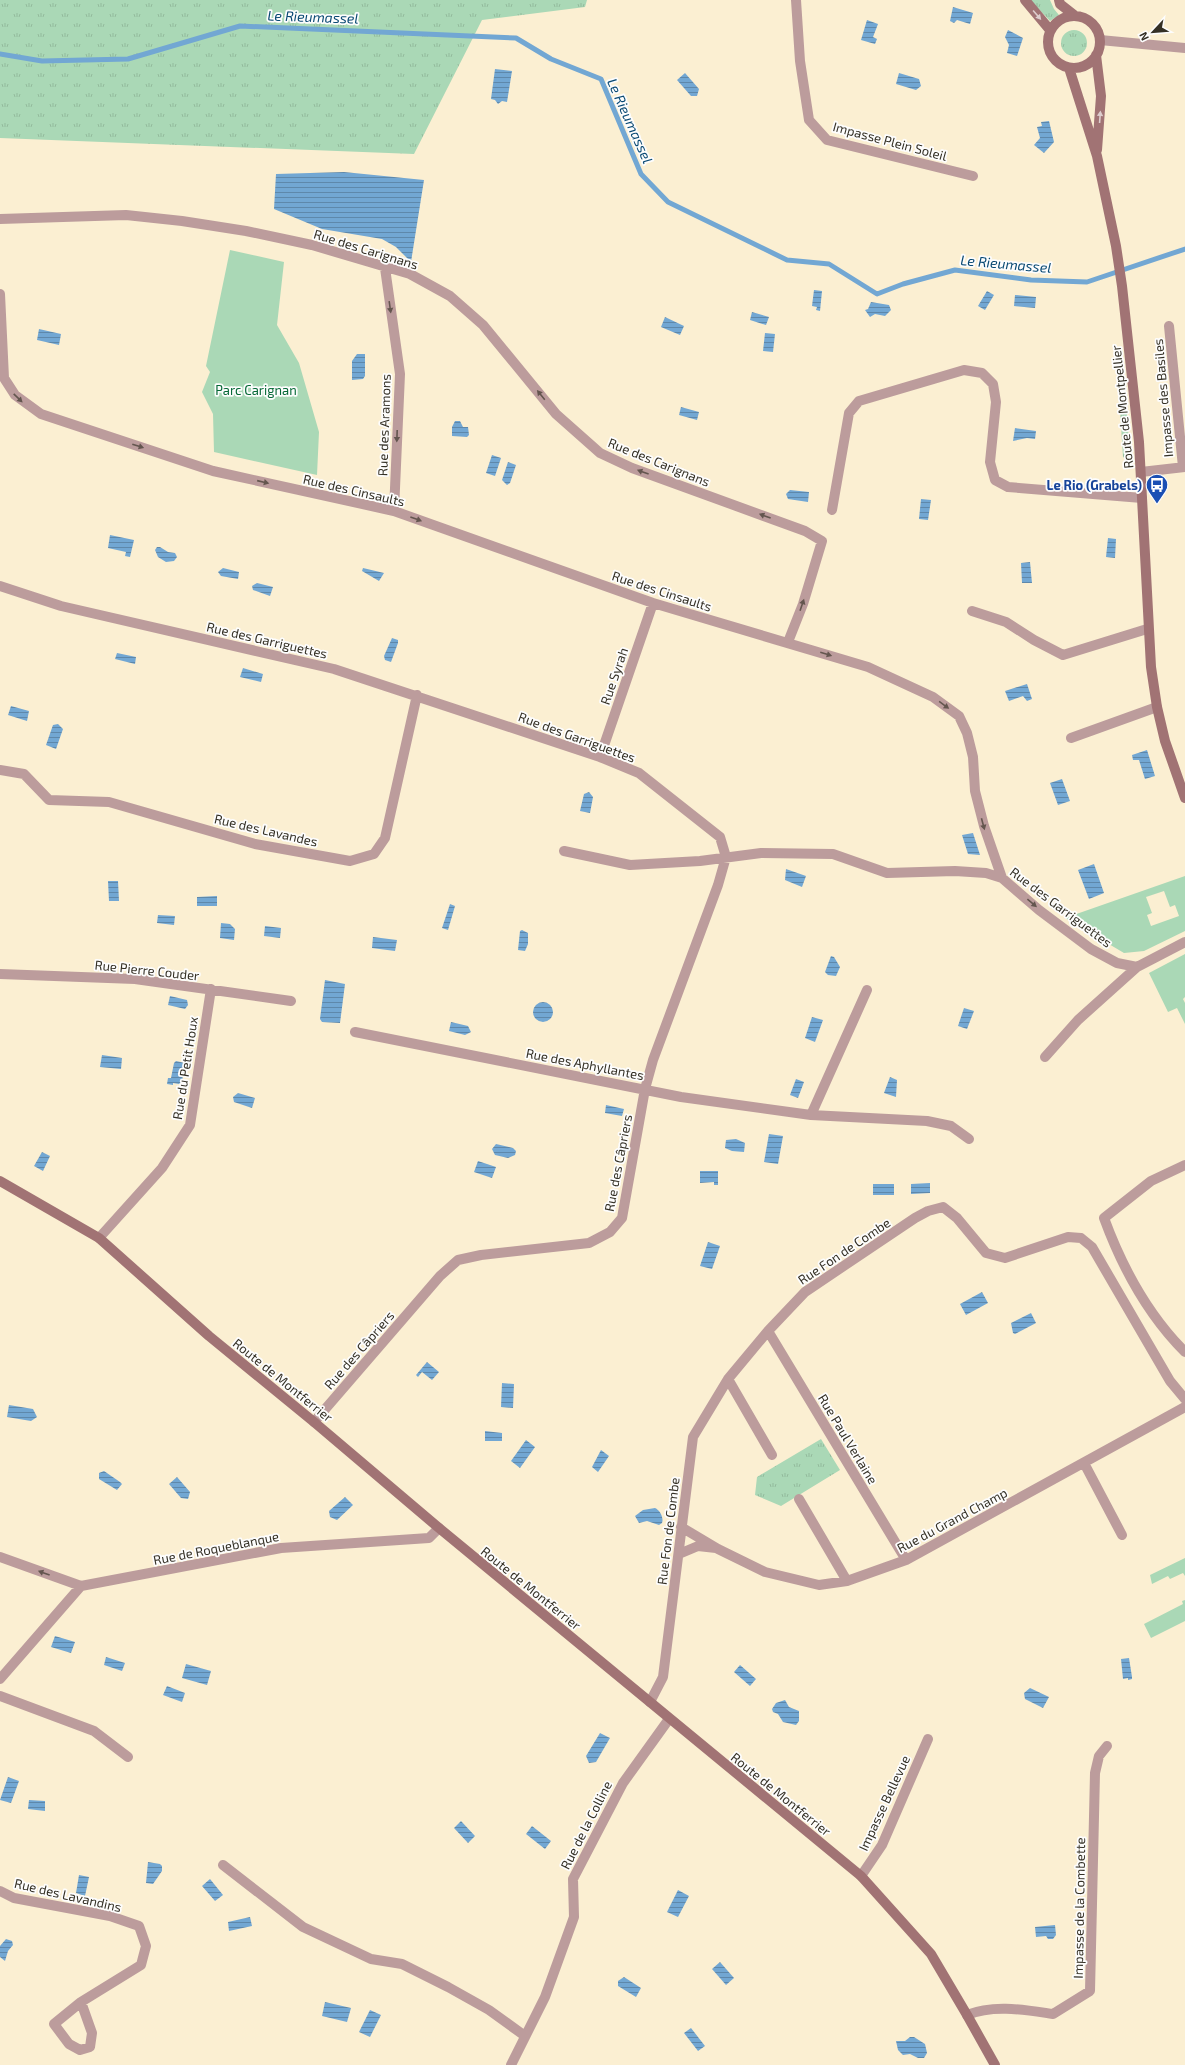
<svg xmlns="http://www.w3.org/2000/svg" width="1185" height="2065" viewBox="0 0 1185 2065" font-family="'Exo 2',sans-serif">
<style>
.grass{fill:url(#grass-tufts)}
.green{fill:#aad8b6;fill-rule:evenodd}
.water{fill:url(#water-rules)}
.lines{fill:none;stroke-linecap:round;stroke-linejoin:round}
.stream{stroke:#72a7d3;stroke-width:5}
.street{stroke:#bc9c9c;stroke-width:10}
.secondary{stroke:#a17374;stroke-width:10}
.oneway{fill:#ddcdcd}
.oneway2{fill:#64564f}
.labels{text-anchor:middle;stroke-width:3.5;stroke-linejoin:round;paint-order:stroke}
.street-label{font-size:13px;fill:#343025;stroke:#fdfdfd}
.park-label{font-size:13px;fill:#056836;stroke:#fdfdfd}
.transit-label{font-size:13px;font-weight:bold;fill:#164399;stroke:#fdfdfd;text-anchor:end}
.water-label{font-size:14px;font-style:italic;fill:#094973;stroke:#fdfdfd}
</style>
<defs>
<pattern id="grass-tufts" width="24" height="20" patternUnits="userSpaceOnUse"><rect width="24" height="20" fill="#aad8b6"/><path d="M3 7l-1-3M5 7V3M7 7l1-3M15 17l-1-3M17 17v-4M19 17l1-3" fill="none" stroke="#93ba9c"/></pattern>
<pattern id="water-rules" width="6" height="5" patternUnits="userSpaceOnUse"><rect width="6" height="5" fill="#72a7d3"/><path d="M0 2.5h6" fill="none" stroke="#5e88ab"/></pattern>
</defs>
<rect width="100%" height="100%" fill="#fbefd2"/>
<path class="grass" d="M 0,0 L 587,0 L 585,7 L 482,20 L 414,154 L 0,138 Z
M 1030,0 L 1050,0 L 1054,9 L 1059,15 L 1050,21 Z
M1061 43a13 13 0 1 1 26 0a13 13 0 1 1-26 0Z
M 1117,360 L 1121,364 L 1124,375 L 1130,455 L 1126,459 L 1123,457 Z
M 821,1439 L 840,1470 L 781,1506 L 755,1495 L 757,1477 Z"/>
<path class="green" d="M 230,250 L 284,262 L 277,325 L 299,363 L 319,432 L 317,475 L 214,452 L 213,414 L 202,392 L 210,372 L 206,366 Z
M 1185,876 L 1185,931 L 1144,951 L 1124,953 L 1065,918 ZM 1164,891 L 1170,907 L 1175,905 L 1179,916 L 1151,926 L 1147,915 L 1152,913 L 1146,897 Z
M 1185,954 L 1185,997 L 1183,999 L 1185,1003 L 1185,1024 L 1177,1008 L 1168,1012 L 1149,973 Z
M 1185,1558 L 1185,1576 L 1183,1573 L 1170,1579 L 1168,1576 L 1152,1584 L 1150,1575 Z
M 1185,1600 L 1185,1621 L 1151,1638 L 1144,1624 L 1183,1604 L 1182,1601 Z"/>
<path class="water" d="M 953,7 L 973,13 L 970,24 L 957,20 L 954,23 L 950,21 Z
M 867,20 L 878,24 L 873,37 L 877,39 L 875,44 L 861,40 Z
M 1008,30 L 1023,38 L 1017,56 L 1007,53 L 1009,45 L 1005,37 Z
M 495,69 L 512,71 L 507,102 L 502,101 L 498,104 L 495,100 L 491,99 Z
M 685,73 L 699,89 L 697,96 L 691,96 L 677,80 Z
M 899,73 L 919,79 L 921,86 L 916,90 L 896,84 Z
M 1049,121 L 1054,142 L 1044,153 L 1034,145 L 1040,138 L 1037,127 L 1042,126 L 1041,122 Z
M 344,172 L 424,180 L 411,262 L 396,247 L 382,239 L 322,229 L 274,209 L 276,174 Z
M 814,290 L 822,291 L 820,311 L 816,310 L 817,307 L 812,306 Z
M 987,291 L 994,295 L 985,310 L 978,306 Z
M 1015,295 L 1036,297 L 1035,308 L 1014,306 Z
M 871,302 L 889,305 L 891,310 L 885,316 L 875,314 L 870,317 L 865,310 L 868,309 Z
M 752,312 L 769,317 L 766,325 L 750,320 Z
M 665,317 L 684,326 L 680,335 L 661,327 Z
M 39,329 L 61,334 L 59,345 L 37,340 Z
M 765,333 L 775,334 L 773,352 L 763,351 Z
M 357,354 L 365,354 L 365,376 L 363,379 L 352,380 L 352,361 Z
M 681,407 L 699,412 L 697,420 L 679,415 Z
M 455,421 L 460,421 L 463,427 L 468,427 L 469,435 L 467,437 L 452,436 L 452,427 Z
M 1015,428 L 1036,431 L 1035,439 L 1027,438 L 1013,441 Z
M 492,455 L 501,458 L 495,476 L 486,473 Z
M 508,462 L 516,465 L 510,483 L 507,485 L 502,480 Z
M 790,490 L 809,492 L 808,502 L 788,499 L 786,494 Z
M 921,499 L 931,500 L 928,520 L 919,519 Z
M 110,535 L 134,540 L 130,557 L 125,556 L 126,552 L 108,548 Z
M 1108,538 L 1116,539 L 1115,558 L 1106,557 Z
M 157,547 L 160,547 L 168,552 L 175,553 L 177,557 L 174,561 L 166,562 L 158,557 L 155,550 Z
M 1030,562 L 1032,583 L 1022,583 L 1021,563 Z
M 223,568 L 239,572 L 238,579 L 221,576 L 218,572 Z
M 363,568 L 384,573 L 379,581 L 362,571 Z
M 257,583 L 273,587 L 270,596 L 253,590 L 252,586 Z
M 392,638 L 398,640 L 398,643 L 391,662 L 385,660 L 384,656 Z
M 117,653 L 136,657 L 135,664 L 115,659 Z
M 243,668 L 263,674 L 261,682 L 240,677 Z
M 1027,684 L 1032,699 L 1027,701 L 1023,696 L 1009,701 L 1005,691 Z
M 11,706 L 29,711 L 27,721 L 8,715 Z
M 58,724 L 63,729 L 56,749 L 46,745 L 53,725 Z
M 1147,750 L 1155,776 L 1145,779 L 1139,760 L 1133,760 L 1132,755 Z
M 1062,779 L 1070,801 L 1058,805 L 1050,783 Z
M 589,792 L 593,797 L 590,813 L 580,811 L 584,794 Z
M 973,833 L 980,855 L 968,854 L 962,835 Z
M 1094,864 L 1104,893 L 1089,899 L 1078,870 Z
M 786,869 L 806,876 L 802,887 L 785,880 Z
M 108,881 L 118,881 L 119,901 L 109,901 Z
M 217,896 L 217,906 L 197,906 L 197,897 Z
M 450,904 L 455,906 L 448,930 L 442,928 Z
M 158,915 L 175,916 L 174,925 L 157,923 Z
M 221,923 L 230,924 L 235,929 L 234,940 L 220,938 Z
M 265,926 L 281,928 L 280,938 L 264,936 Z
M 522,930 L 528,933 L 528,944 L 525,951 L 518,950 L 520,931 Z
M 373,937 L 397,940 L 395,951 L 372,948 Z
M 831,956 L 834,957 L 840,967 L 836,976 L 828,975 L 825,972 Z
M 325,980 L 345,984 L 340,1023 L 322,1022 L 320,1019 Z
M 170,996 L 187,1000 L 188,1005 L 185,1009 L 168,1005 Z
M533 1012a10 10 0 1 1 20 0a10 10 0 1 1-20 0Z
M 964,1008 L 974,1011 L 967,1029 L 958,1026 Z
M 812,1017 L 823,1020 L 815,1042 L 805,1038 Z
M 451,1022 L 468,1026 L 471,1032 L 465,1035 L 449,1031 Z
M 102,1055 L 122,1058 L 121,1069 L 100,1067 Z
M 176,1061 L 185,1063 L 182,1082 L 179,1084 L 173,1083 L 173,1085 L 167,1084 L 168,1078 L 171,1078 L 174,1063 Z
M 890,1077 L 897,1080 L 896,1097 L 884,1093 Z
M 796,1079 L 804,1082 L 798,1098 L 790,1095 Z
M 238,1093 L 255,1098 L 252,1108 L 234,1102 L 233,1097 Z
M 606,1105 L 624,1109 L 622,1116 L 605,1113 Z
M 769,1134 L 783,1136 L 778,1164 L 764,1162 Z
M 736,1139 L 745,1143 L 744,1152 L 732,1151 L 725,1148 L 726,1140 Z
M 496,1144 L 513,1148 L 516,1151 L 515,1155 L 508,1158 L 495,1155 L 492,1149 Z
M 42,1152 L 50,1156 L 43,1171 L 34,1166 Z
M 478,1161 L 496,1167 L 492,1178 L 474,1172 Z
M 700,1171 L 718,1171 L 718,1185 L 714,1185 L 714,1182 L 700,1183 Z
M 930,1183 L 930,1193 L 911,1194 L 911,1184 Z
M 873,1184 L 894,1184 L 894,1195 L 873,1195 Z
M 708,1242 L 720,1246 L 712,1269 L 700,1266 Z
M 982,1292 L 988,1303 L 966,1315 L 960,1304 Z
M 1031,1313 L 1036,1323 L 1015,1334 L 1013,1333 L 1011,1323 Z
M 427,1362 L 439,1372 L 432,1380 L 422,1372 L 418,1377 L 416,1375 Z
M 502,1383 L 514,1384 L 513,1408 L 501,1407 Z
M 9,1405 L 33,1409 L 37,1417 L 31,1421 L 7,1417 Z
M 485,1431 L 502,1433 L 502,1441 L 485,1441 Z
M 526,1440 L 535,1447 L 520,1468 L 511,1461 Z
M 601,1450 L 609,1456 L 598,1472 L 592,1467 Z
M 104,1471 L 120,1482 L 122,1484 L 117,1490 L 99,1479 L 99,1473 Z
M 177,1477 L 190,1492 L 188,1499 L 181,1498 L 169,1484 Z
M 345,1497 L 353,1505 L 337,1520 L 330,1517 L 329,1511 Z
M 655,1508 C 660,1510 664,1518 662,1523 L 659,1525 L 647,1521 L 639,1523 L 635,1516 L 643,1510 Z
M 55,1636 L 75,1642 L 71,1653 L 51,1647 Z
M 106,1657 L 125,1663 L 122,1671 L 104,1665 Z
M 1129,1658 L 1132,1677 L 1132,1679 L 1128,1680 L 1128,1678 L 1123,1679 L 1121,1659 Z
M 186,1664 L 211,1671 L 207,1685 L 182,1678 Z
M 740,1665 L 756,1679 L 750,1686 L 734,1672 Z
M 167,1686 L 185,1693 L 182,1702 L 163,1695 Z
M 1030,1688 L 1049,1697 L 1043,1708 L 1025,1699 L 1024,1693 Z
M 785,1700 L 789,1707 L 799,1711 L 799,1721 L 796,1725 L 783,1722 L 778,1714 L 773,1712 L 772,1709 L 776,1703 Z
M 600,1733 L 610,1738 L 596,1762 L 589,1763 L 586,1756 Z
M 8,1777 L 19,1781 L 11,1803 L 0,1800 Z
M 29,1800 L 45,1801 L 45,1811 L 28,1809 Z
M 461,1821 L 475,1836 L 468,1843 L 454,1828 Z
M 532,1826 L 551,1841 L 545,1849 L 526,1834 Z
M 148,1862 L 160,1864 L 162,1866 L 162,1871 L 153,1884 L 146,1883 Z
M 79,1875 L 89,1877 L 85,1896 L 76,1893 Z
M 210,1879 L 223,1895 L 215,1901 L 202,1886 Z
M 678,1890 L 689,1896 L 678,1917 L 667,1912 Z
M 250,1917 L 252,1926 L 229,1931 L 228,1922 Z
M 1055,1925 L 1056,1935 L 1053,1939 L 1048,1939 L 1046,1936 L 1036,1937 L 1035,1927 Z
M 6,1939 L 12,1941 L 13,1945 L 8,1951 L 5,1961 L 0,1957 L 0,1946 Z
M 720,1962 L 734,1978 L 726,1985 L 712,1969 Z
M 624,1977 L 641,1988 L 636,1997 L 618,1986 L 618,1981 Z
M 325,2002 L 351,2008 L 347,2022 L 322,2016 Z
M 370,2010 L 381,2015 L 370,2037 L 359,2032 Z
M 691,2028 L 705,2046 L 698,2051 L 684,2033 Z
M 910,2037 L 914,2037 L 925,2044 L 927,2053 L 924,2058 L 918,2058 L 910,2054 L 903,2055 L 898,2050 L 896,2041 L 905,2041 Z"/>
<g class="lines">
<path class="stream" d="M 0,54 L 42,61 L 128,59 L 240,26 L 516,38 L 551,59 L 601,79 L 641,174 L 668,202 L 787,260 L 829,264 L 877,294 L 903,284 L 955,270 L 1031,280 L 1087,282 L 1185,249"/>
<path class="street" d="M 796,0 L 800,61 L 809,120 L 827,140 L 973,176
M 1100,40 L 1185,48
M 0,219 L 126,215 L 182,221 L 246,231 L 312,245 L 410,274 L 450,296 L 483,325 L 556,414 L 600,453 L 632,468 L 805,531 L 822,541 L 803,604 L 788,642
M 385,268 L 400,374 L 394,511
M 0,294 L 4,378 L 15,395 L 41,414 L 213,471 L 394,511 L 653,603 L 868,667 L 933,697 L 959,716 L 967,733 L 973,757 L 975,791 L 984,826 L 1002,878
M 1169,326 L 1183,467
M 1141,472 L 1185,467
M 832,510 L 849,413 L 859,401 L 964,370 L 982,373 L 993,384 L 996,402 L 990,462 L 995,480 L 1008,487 L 1142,498
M 0,586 L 61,606 L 334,669 L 600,757 L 639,773 L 720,837 L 726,857 L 718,885 L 653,1060 L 645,1089 L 622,1218 L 610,1232 L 589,1243 L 481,1255 L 458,1260 L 440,1276 L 314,1422
M 972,611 L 1006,622 L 1034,640 L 1063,655 L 1147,629
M 1071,738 L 1157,707
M 600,757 L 653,603
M 0,770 L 24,774 L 49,800 L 109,802 L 255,844 L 350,861 L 374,854 L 385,838 L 417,695
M 564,851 L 630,865 L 700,861 L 761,853 L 833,854 L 887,873 L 955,871 L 986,873 L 1002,878 L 1039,910 L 1091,949 L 1117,963 L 1137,967 L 1185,942
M 0,974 L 135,979 L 291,1001
M 355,1032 L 681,1097 L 811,1115 L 927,1121 L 951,1126 L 969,1139
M 1045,1057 L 1078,1020 L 1137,967
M 811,1115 L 867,990
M 1185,1165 L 1151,1181 L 1104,1218 C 1122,1267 1147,1314 1185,1352
M 99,1238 L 162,1168 L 190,1125 L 211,989
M 768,1331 L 906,1560
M 728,1379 L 772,1455
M 1084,1463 L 1122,1535
M 799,1499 L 847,1581
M 681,1527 L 718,1549 L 765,1572 L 819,1585 L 847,1581 L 906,1560 L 1185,1407
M 679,1554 L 698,1546 L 716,1548
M 0,1557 L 81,1586 L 281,1548 L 429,1538 L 439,1528
M 0,1679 L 81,1586
M 0,1696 L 94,1731 L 128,1757
M 650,1702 L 663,1677 L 693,1437 L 728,1379 L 768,1331 L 805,1292 L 915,1218 L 928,1211 L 943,1207 L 957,1218 L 986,1253 L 1005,1258 L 1068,1237 L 1081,1238 L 1092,1247 L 1170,1381 L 1185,1399
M 223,1865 L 303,1927 L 371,1959 L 402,1964 L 448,1987 L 489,2010 L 525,2036
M 861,1876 L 882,1845 L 928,1739
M 0,1891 L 14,1898 L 110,1916 L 139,1926 L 146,1946 L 141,1965 L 81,2002 L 54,2024 L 69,2044 L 80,2050 L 90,2047 L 92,2033 L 81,2002
M 967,2015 C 994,2004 1025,2010 1053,2014 L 1090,1991 L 1095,1773 L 1099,1756 L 1107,1746
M 511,2065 L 545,1997 L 574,1917 L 573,1879 L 623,1783 L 669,1719"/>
<path class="secondary" d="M 1025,0 L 1050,30
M 1059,0 L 1060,4 L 1074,15
M1048 42a26 26 0 1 1 52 0a26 26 0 1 1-52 0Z
M 1096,55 L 1101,96 L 1097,150
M 1069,68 L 1097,156 L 1116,246 L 1122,286 L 1139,442 L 1151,667 L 1157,707 L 1165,741 L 1185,798
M 0,1181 L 99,1238 L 209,1336 L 314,1422 L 439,1528 L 861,1876 L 931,1954 L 967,2015 L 995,2065"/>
</g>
<defs><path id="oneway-solid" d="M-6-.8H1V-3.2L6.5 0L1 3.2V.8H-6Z"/></defs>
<g class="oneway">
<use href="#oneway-solid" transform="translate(1037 15) rotate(49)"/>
<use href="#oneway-solid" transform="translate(1100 117) rotate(-86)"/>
</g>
<g class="oneway2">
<use href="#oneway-solid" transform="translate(390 307) rotate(82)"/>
<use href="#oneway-solid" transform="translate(541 395) rotate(-129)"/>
<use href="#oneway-solid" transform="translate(18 398) rotate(44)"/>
<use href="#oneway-solid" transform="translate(397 436) rotate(92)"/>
<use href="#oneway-solid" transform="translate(138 446) rotate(18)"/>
<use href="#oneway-solid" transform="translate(643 472) rotate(-160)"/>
<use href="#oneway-solid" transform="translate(263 482) rotate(13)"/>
<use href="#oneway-solid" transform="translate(765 516) rotate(-160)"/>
<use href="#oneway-solid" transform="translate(416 519) rotate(20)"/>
<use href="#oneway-solid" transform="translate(802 605) rotate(-71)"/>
<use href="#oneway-solid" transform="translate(826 654) rotate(17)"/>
<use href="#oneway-solid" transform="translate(944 705) rotate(36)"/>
<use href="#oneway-solid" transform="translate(983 824) rotate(75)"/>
<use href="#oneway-solid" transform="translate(1032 903) rotate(40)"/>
<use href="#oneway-solid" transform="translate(44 1573) rotate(-160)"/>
</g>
<defs>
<g id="bus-pin" transform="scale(1.15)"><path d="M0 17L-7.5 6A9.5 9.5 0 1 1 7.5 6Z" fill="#1a4fb4" stroke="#fdfdfd"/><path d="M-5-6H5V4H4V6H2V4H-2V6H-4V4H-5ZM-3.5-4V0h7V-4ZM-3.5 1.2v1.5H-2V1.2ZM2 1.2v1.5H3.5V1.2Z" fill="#fff"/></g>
</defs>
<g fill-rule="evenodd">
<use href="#bus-pin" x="1157" y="485"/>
</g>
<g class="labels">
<g class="street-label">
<text transform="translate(890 141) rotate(15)" y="5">Impasse Plein Soleil</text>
<text transform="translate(366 249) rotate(17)" y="5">Rue des Carignans</text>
<text transform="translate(1163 398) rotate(-95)" y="5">Impasse des Basiles</text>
<text transform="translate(1122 407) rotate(-96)" y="5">Route de Montpellier</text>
<text transform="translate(384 425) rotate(-88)" y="5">Rue des Aramons</text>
<text transform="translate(659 462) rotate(22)" y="5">Rue des Carignans</text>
<text transform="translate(354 490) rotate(13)" y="5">Rue des Cinsaults</text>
<text transform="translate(662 591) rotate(18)" y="5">Rue des Cinsaults</text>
<text transform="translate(267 640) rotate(13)" y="5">Rue des Garriguettes</text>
<text transform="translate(614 676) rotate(-71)" y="5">Rue Syrah</text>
<text transform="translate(577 737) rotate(20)" y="5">Rue des Garriguettes</text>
<text transform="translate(266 830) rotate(13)" y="5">Rue des Lavandes</text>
<text transform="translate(1061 907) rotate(37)" y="5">Rue des Garriguettes</text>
<text transform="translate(147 970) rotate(6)" y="5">Rue Pierre Couder</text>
<text transform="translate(585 1064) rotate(11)" y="5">Rue des Aphyllantes</text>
<text transform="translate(185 1068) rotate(-81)" y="5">Rue du Petit Houx</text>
<text transform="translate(618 1163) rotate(-79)" y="5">Rue des Câpriers</text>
<text transform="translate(844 1251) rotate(-34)" y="5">Rue Fon de Combe</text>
<text transform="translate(359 1350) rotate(-49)" y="5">Rue des Câpriers</text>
<text transform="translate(283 1380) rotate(39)" y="5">Route de Montferrier</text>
<text transform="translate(848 1439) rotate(59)" y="5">Rue Paul Verlaine</text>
<text transform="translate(952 1520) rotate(-28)" y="5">Rue du Grand Champ</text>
<text transform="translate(668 1531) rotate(-83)" y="5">Rue Fon de Combe</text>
<text transform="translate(216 1548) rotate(-11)" y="5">Rue de Roqueblanque</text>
<text transform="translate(531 1588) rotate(39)" y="5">Route de Montferrier</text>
<text transform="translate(781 1794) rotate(39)" y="5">Route de Montferrier</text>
<text transform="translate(884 1803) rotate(-65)" y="5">Impasse Bellevue</text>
<text transform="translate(586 1825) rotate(-63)" y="5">Rue de la Colline</text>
<text transform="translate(68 1895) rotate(13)" y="5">Rue des Lavandins</text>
<text transform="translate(1079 1908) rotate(-89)" y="5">Impasse de la Combette</text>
</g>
<g class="park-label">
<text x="256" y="395">Parc Carignan</text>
</g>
<g class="transit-label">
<text x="1142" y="490">Le Rio (Grabels)</text>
</g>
<g class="water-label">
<text transform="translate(313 17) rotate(2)" y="5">Le Rieumassel</text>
<text transform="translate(630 121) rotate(66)" y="5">Le Rieumassel</text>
<text transform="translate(1006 264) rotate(5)" y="5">Le Rieumassel</text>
</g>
</g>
<g transform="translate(1153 32) rotate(244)" stroke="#fdfdfd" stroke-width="3" paint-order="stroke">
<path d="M0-3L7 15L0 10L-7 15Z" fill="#343025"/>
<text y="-6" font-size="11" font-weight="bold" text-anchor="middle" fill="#343025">N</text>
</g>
</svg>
